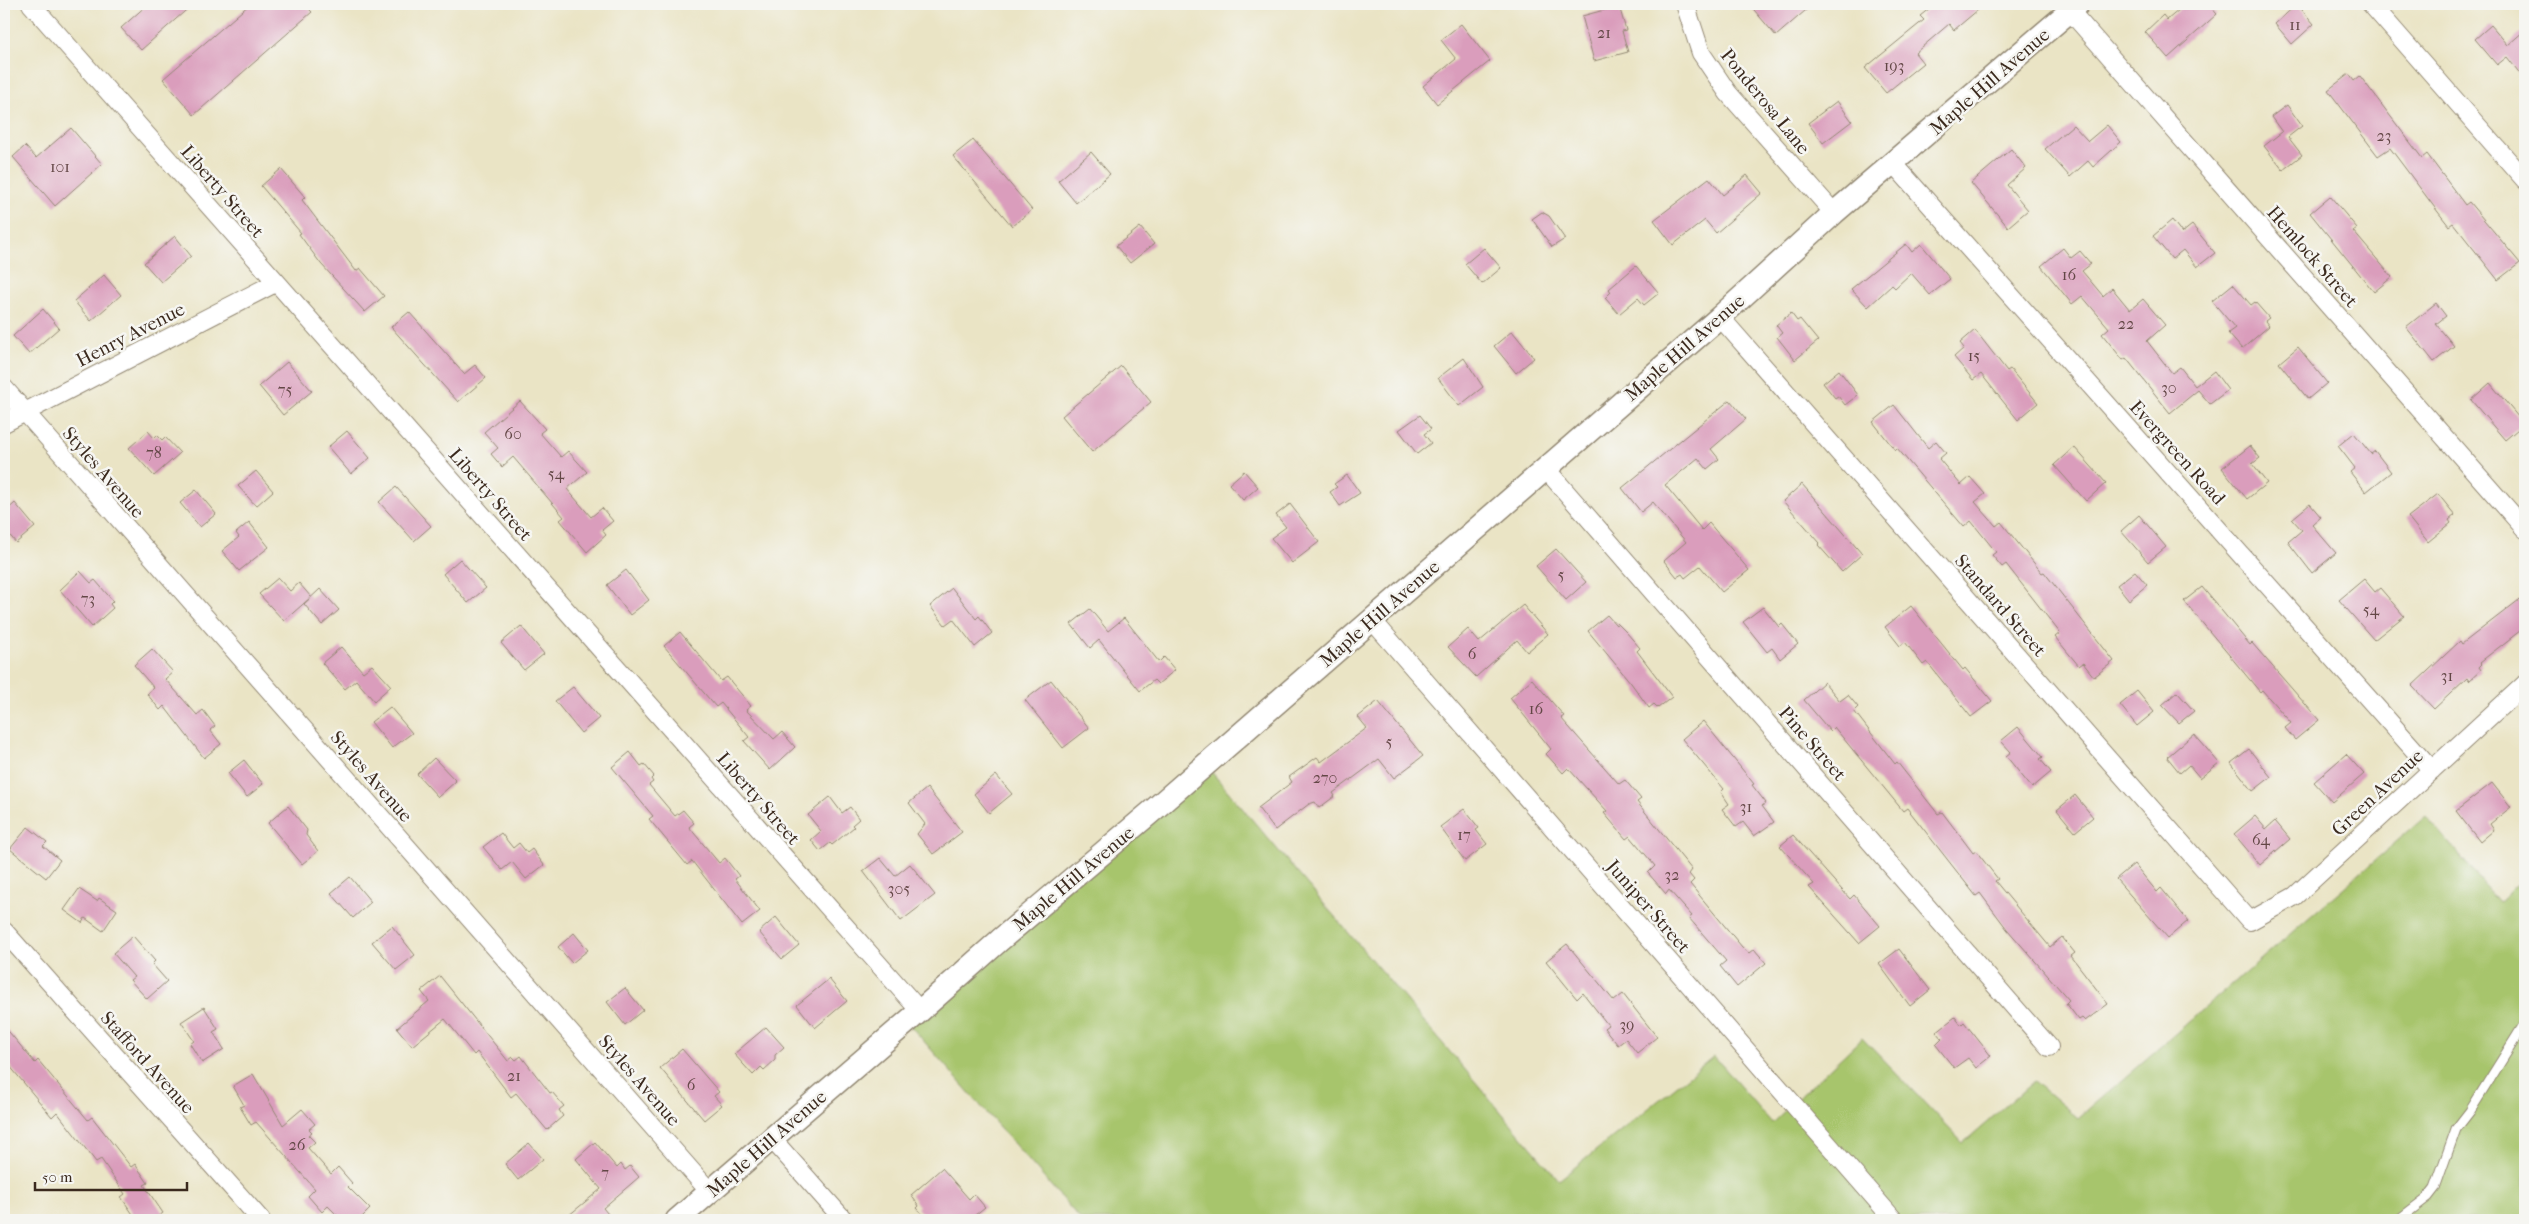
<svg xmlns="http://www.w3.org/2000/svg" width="2529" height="1224" viewBox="0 0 2529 1224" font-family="'IM FELL French Canon',serif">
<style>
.green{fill:#a7c56c;stroke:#717845}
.building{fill:#da9dbc}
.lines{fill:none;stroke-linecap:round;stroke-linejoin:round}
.service-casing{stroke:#928772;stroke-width:11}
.minor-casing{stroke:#928772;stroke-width:20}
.tertiary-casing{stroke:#928772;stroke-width:25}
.service{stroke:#fff;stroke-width:9}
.minor{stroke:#fff;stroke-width:18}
.tertiary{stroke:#fff;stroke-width:22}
.labels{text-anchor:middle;stroke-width:5;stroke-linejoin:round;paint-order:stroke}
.number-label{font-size:16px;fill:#634746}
.street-label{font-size:19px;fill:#3b2a1e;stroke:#f6f6f2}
</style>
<rect width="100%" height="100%" fill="#f6f6f2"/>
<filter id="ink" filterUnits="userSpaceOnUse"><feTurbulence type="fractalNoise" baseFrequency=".02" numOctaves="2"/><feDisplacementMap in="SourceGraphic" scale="10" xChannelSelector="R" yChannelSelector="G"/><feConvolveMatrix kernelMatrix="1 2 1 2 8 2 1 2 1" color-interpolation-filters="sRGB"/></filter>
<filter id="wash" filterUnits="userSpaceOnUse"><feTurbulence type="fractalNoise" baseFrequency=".0096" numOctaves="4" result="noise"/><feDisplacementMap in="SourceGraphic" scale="20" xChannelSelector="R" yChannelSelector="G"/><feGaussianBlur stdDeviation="1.12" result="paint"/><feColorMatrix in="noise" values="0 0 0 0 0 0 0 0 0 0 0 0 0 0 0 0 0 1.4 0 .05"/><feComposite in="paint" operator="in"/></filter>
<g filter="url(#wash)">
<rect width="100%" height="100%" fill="#eae4c5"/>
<path class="green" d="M 1209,769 L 1559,1180 L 1714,1056 L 1772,1123 L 1862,1038 L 1963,1143 L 2034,1081 L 2078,1118 L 2426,816 L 2499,902 L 2525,878 L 2525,1220 L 1081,1220 L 907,1022 Z"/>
<g id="blocks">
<path class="building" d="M 148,4 L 193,4 L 141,50 L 121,28 Z
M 250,4 L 304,4 L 312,12 L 194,115 L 163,79 Z
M 1749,4 L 1813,4 L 1776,36 Z
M 1935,4 L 1985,4 L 1954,30 L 1949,24 L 1915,53 L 1923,63 L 1886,93 L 1865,68 L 1924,20 L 1920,16 Z
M 2186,4 L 2208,4 L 2217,14 L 2168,58 L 2145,32 L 2163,15 L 2167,20 Z
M 2297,4 L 2314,24 L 2292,44 L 2275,24 Z
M 1619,6 L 1626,30 L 1622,31 L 1628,52 L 1594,61 L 1582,16 Z
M 1461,24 L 1490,61 L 1437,104 L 1423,86 L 1456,59 L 1441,40 Z
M 2491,25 L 2508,45 L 2525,30 L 2525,80 L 2507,57 L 2497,65 L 2475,39 Z
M 2349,74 L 2354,81 L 2360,76 L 2422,158 L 2427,154 L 2465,205 L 2469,202 L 2520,263 L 2498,280 L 2453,223 L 2449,226 L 2438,212 L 2390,148 L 2378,156 L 2328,90 Z
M 1837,101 L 1852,121 L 1823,143 L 1808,123 Z
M 2287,105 L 2302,126 L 2288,137 L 2302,155 L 2283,170 L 2264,146 L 2282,132 L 2271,117 Z
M 2073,125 L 2088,141 L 2107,125 L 2121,142 L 2093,167 L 2088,161 L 2070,177 L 2045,149 Z
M 71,128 L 102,164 L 55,206 L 13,157 L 25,146 L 36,158 Z
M 973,140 L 1032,210 L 1012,226 L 953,156 Z
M 2011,149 L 2026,168 L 2007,185 L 2028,210 L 2008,227 L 1971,183 Z
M 1091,152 L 1110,174 L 1076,203 L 1058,181 Z
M 281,169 L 305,197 L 302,200 L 356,271 L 360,268 L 384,296 L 365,312 L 321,264 L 299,234 L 301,233 L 261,186 Z
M 1747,175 L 1762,193 L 1716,233 L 1705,220 L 1673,245 L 1654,220 L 1709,178 L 1723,195 Z
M 2330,196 L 2357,228 L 2353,231 L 2392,277 L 2374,292 L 2310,213 Z
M 1542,212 L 1549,216 L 1565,239 L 1552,247 L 1532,219 Z
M 2172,220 L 2182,233 L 2192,225 L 2215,253 L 2197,267 L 2183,250 L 2172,259 L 2153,236 Z
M 1140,227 L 1154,244 L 1130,263 L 1116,246 Z
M 175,236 L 191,256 L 161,282 L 144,263 Z
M 1906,244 L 1912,252 L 1921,244 L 1950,279 L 1930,295 L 1911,273 L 1895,288 L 1892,285 L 1868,307 L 1851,289 Z
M 1484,248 L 1501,268 L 1482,284 L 1465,264 Z
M 2063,248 L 2071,258 L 2080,251 L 2091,264 L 2082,271 L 2103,296 L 2112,288 L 2130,310 L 2143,299 L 2165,325 L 2147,341 L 2172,373 L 2180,367 L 2195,386 L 2214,371 L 2228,390 L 2210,404 L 2198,390 L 2170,413 L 2126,358 L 2123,360 L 2102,334 L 2109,328 L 2082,296 L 2072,304 L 2041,266 Z
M 1636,266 L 1659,293 L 1644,305 L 1638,298 L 1619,314 L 1605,298 L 1611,292 L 1609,289 Z
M 104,275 L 121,295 L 91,321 L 74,301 Z
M 2233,284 L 2251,305 L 2255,302 L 2269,318 L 2265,321 L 2269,326 L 2242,349 L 2228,333 L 2235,328 L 2212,301 Z
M 2436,303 L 2446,316 L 2436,324 L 2454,346 L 2434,362 L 2406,327 Z
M 43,309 L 59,328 L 29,354 L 13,336 Z
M 409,312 L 464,374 L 475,365 L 486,378 L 458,402 L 391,327 Z
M 1791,313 L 1797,321 L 1800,319 L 1818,341 L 1795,360 L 1777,337 L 1782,333 L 1776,325 Z
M 1975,330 L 2007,371 L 2010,369 L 2038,403 L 2018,420 L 1981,374 L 1973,380 L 1954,357 L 1964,348 L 1960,343 Z
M 1512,331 L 1534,358 L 1516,373 L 1494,346 Z
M 2298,347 L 2327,383 L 2308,399 L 2279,363 Z
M 1464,358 L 1483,387 L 1459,406 L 1438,378 Z
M 287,362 L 312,391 L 283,415 L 259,386 Z
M 1121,366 L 1151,402 L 1092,452 L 1062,416 Z
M 1839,370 L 1858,395 L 1845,405 L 1838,396 L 1835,398 L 1823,383 Z
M 2490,383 L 2524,424 L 2505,440 L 2471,400 Z
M 1730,400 L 1746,419 L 1711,449 L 1719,459 L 1707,469 L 1698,458 L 1665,485 L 1702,530 L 1709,523 L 1749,570 L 1722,592 L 1700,566 L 1685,578 L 1682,574 L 1677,577 L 1664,561 L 1686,542 L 1653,502 L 1641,512 L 1622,488 Z
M 520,401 L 545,429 L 540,433 L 561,457 L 568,451 L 587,472 L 567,489 L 591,517 L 602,508 L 613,521 L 602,530 L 606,535 L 587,552 L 560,520 L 564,517 L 513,457 L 502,467 L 491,454 L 498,448 L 484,432 Z
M 1894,405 L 1928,448 L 1936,441 L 1946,453 L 1939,459 L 1961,485 L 1970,477 L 1985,494 L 1975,502 L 1996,526 L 2001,522 L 2042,573 L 2044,572 L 2114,661 L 2094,677 L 2083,663 L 2079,666 L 2055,637 L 2060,633 L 2006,564 L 2002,567 L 1992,555 L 1996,552 L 1971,521 L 1964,527 L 1897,448 L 1895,450 L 1873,422 Z
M 1420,415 L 1431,429 L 1424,434 L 1431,443 L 1417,454 L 1399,430 Z
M 148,431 L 154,438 L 157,435 L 162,440 L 165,437 L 180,453 L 154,476 L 129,448 Z
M 347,431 L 370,458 L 351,474 L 328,447 Z
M 2354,433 L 2371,454 L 2375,451 L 2391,472 L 2366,492 L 2350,472 L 2355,468 L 2338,446 Z
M 2250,446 L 2260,458 L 2252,464 L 2267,483 L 2247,499 L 2222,468 Z
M 2074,447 L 2106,483 L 2086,501 L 2054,465 Z
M 256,471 L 273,491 L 256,506 L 238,486 Z
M 1244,471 L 1258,487 L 1243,500 L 1229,484 Z
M 1347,475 L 1360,493 L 1340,506 L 1330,492 L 1337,487 L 1334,484 Z
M 1802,484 L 1862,554 L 1842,572 L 1818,545 L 1820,543 L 1783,501 Z
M 396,487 L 431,526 L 414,541 L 379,502 Z
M 196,490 L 216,514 L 200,527 L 180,503 Z
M 2438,494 L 2455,515 L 2449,520 L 2451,523 L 2428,542 L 2408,517 Z
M 15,503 L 35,527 L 16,543 L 4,528 L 4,513 Z
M 1290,504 L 1319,542 L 1292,563 L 1271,538 L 1286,527 L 1276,515 Z
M 2310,504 L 2321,517 L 2312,525 L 2336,553 L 2312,573 L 2288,542 L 2302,530 L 2292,519 Z
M 2139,515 L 2166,547 L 2148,562 L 2121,531 Z
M 249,522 L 269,547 L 239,571 L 222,551 L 239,537 L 236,533 Z
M 1556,549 L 1586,582 L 1566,600 L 1536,566 Z
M 460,559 L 486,588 L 468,603 L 443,574 Z
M 626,570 L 649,600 L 630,615 L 607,585 Z
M 80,571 L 91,583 L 95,580 L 113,601 L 110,604 L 113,608 L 92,627 L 60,590 Z
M 2135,571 L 2147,585 L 2129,600 L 2117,585 Z
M 278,578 L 290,591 L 299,583 L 311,597 L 284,621 L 259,594 Z
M 2364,579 L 2375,592 L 2380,588 L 2404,616 L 2374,640 L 2339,600 Z
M 2202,587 L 2250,645 L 2252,643 L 2319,720 L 2295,740 L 2285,728 L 2291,723 L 2262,690 L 2260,692 L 2184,601 Z
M 952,588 L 976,619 L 979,616 L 992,633 L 975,647 L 953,619 L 945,625 L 930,606 Z
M 320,589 L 339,610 L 322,625 L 304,604 Z
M 2519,600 L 2525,608 L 2525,627 L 2480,662 L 2482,664 L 2479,667 L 2481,670 L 2469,681 L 2467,678 L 2434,709 L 2412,686 L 2460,641 L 2462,644 Z
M 1523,605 L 1548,634 L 1527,652 L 1517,640 L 1476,677 L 1448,647 L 1468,629 L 1479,642 Z
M 1911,606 L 1963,670 L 1965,668 L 1992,701 L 1971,717 L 1927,662 L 1923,665 L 1905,642 L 1900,646 L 1885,627 Z
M 1763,607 L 1779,627 L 1782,624 L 1798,644 L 1780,659 L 1772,648 L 1767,652 L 1743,622 Z
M 1090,609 L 1108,631 L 1124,618 L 1159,662 L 1164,657 L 1175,670 L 1158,684 L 1154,680 L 1140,691 L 1099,640 L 1090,648 L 1071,624 Z
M 1607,615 L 1616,625 L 1617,623 L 1626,632 L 1640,648 L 1637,651 L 1672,697 L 1658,708 L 1654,704 L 1649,708 L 1631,683 L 1588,631 Z
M 521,626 L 544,654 L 524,670 L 501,643 Z
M 680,632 L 721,681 L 727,677 L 751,706 L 746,710 L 774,739 L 782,732 L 795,747 L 770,770 L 744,741 L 749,737 L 721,703 L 716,707 L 664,646 Z
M 341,647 L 363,672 L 372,665 L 391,686 L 374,701 L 356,680 L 345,689 L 322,663 Z
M 152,649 L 173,672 L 165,679 L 197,715 L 203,710 L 215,726 L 210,730 L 221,744 L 204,758 L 164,706 L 160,710 L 147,694 L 154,688 L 134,665 Z
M 1532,679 L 1564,716 L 1561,718 L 1619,784 L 1625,780 L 1641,799 L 1637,802 L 1692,870 L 1689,874 L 1694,880 L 1690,884 L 1742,947 L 1749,953 L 1754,949 L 1766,963 L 1737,987 L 1720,966 L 1726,961 L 1689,918 L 1692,916 L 1669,890 L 1666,894 L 1648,873 L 1655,866 L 1630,836 L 1626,839 L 1604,813 L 1607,811 L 1568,768 L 1563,773 L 1546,754 L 1551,749 L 1510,698 Z
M 1051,680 L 1089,728 L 1063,748 L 1025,700 Z
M 1824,682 L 1840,701 L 1848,695 L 1858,707 L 1854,711 L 1895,764 L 1897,762 L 1938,814 L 1942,812 L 1973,853 L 1976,851 L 1998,879 L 1995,881 L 2050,947 L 2062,937 L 2075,953 L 2071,956 L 2108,1004 L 2085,1021 L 2082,1018 L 2079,1020 L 2066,1003 L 2069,1000 L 2007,929 L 1980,893 L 1976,896 L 1907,808 L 1903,811 L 1834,727 L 1830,731 L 1804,700 Z
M 573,687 L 599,718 L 581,733 L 555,701 Z
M 2137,691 L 2154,712 L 2137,726 L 2120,705 Z
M 2177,692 L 2194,711 L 2179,723 L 2162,705 Z
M 1378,701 L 1423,756 L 1394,778 L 1379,759 L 1333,793 L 1335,796 L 1319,808 L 1315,802 L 1309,804 L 1275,830 L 1258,808 L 1292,782 L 1289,777 L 1317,757 L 1321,762 L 1367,728 L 1358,717 Z
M 390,707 L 412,733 L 392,748 L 371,722 Z
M 1703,721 L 1754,784 L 1752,785 L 1766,803 L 1762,806 L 1774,822 L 1754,836 L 1743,822 L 1736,827 L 1722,809 L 1729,804 L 1721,792 L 1724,789 L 1682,739 Z
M 2018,727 L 2043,757 L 2040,759 L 2051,772 L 2032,788 L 2006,756 L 2011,752 L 2001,741 Z
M 2194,734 L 2219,763 L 2200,778 L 2189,765 L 2180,773 L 2167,757 Z
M 2249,749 L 2271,777 L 2253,791 L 2231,763 Z
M 630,752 L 641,766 L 644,764 L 654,776 L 651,779 L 653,782 L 649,785 L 675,816 L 683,810 L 694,823 L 689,827 L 719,863 L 725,858 L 739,876 L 735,879 L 760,911 L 742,925 L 692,861 L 687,865 L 649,819 L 653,816 L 612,767 Z
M 2346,754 L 2364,774 L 2332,802 L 2314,782 Z
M 434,758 L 456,781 L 438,797 L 417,774 Z
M 244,760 L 263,784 L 247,797 L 228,773 Z
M 996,775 L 1012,794 L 989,813 L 974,794 Z
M 2492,783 L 2511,807 L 2490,824 L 2494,830 L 2480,842 L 2456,811 Z
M 927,788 L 962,832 L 933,854 L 917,834 L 925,824 L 909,803 Z
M 2075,795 L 2093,817 L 2075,832 L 2057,810 Z
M 830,797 L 842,813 L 850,807 L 859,819 L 852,825 L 854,827 L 832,845 L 830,843 L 820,851 L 811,840 L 821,831 L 808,815 Z
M 288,806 L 307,830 L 306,835 L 318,851 L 302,864 L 268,823 Z
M 1464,809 L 1479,828 L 1476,830 L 1487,844 L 1465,861 L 1440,827 Z
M 2255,816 L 2266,829 L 2275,821 L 2290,839 L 2260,865 L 2234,834 Z
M 28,827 L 47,842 L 43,846 L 60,860 L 46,878 L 10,849 Z
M 501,833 L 513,848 L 519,843 L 527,853 L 532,849 L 544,865 L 526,879 L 512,862 L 502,870 L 483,847 Z
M 1793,835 L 1850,899 L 1854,895 L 1880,926 L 1859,943 L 1809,887 L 1814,884 L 1780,846 Z
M 880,858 L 895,876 L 910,864 L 935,895 L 901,921 L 863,871 Z
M 2134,864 L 2157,892 L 2161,888 L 2188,921 L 2168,938 L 2116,879 Z
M 350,877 L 371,902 L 353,918 L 331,893 Z
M 79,889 L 97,901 L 99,898 L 117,910 L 103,931 L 85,918 L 82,923 L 64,910 Z
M 776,917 L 799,945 L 782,959 L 759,932 Z
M 392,926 L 415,955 L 396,970 L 372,942 Z
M 574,933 L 588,950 L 572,963 L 558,947 Z
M 133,936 L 155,961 L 152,964 L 167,981 L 147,999 L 130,980 L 134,977 L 113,953 Z
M 1567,944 L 1614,1001 L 1623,994 L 1657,1037 L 1637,1053 L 1626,1039 L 1618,1045 L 1604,1028 L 1608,1025 L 1583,993 L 1577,999 L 1546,961 Z
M 1899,949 L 1930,990 L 1910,1006 L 1879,964 Z
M 440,976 L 508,1061 L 513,1057 L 516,1060 L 521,1056 L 550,1093 L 552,1092 L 564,1106 L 559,1110 L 563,1116 L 547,1130 L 516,1093 L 511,1097 L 477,1052 L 474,1055 L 445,1019 L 412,1046 L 397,1028 L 429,1001 L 421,991 Z
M 829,979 L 847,1001 L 815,1028 L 797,1005 Z
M 625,988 L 643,1010 L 625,1025 L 607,1002 Z
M 204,1007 L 218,1029 L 213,1032 L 224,1049 L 202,1063 L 190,1044 L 194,1041 L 181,1022 Z
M 1955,1017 L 1961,1025 L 1964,1022 L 1991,1056 L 1976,1068 L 1968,1058 L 1954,1068 L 1936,1045 L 1942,1039 L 1936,1032 Z
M 4,1026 L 35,1063 L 38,1060 L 88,1120 L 92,1117 L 131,1167 L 135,1164 L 148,1183 L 144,1185 L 163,1213 L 153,1220 L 137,1220 L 121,1197 L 125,1194 L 101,1159 L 96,1162 L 57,1112 L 52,1117 L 4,1059 Z
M 766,1027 L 784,1047 L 775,1055 L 775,1060 L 764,1070 L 761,1067 L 753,1075 L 734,1054 Z
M 682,1049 L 719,1092 L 714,1096 L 722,1105 L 704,1120 L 660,1068 Z
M 253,1074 L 283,1125 L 302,1109 L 315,1124 L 309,1129 L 312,1132 L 308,1135 L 315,1142 L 308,1148 L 331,1174 L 338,1167 L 352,1183 L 348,1187 L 370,1209 L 359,1220 L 342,1220 L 328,1206 L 322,1212 L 308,1196 L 315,1189 L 256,1122 L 251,1125 L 240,1107 L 244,1105 L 233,1086 Z
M 595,1142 L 617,1168 L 621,1164 L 625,1170 L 630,1166 L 639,1177 L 603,1208 L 613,1220 L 563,1220 L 601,1189 L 576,1159 Z
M 529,1143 L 543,1159 L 518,1180 L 505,1164 Z
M 942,1168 L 969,1199 L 974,1194 L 985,1207 L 969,1220 L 928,1220 L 917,1208 L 919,1206 L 911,1195 Z"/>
</g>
</g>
<g filter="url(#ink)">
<use href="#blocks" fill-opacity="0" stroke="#928772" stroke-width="1"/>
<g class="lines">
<g class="service-casing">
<path id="service" d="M 2398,1220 L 2428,1197 L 2435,1188 L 2456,1129 L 2470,1111 L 2525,1023"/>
</g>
<g class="minor-casing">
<path id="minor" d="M 31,4 L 920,1011
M 1685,4 L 1701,53 L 1728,93 L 1834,213
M 2371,4 L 2525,180
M 2070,11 L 2525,529
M 1893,163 L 2432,770
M 1720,317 L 2250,921 L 2295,896 L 2525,684
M 4,388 L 710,1192
M 4,423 L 275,283
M 1545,468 L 2049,1047
M 1372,620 L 1894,1220
M 4,931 L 261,1220
M 772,1139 L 844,1220"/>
</g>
<g class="tertiary-casing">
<path id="tertiary" d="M 677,1220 L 920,1011 L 1000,940 L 1157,807 L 1720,317 L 1834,213 L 2078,4"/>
</g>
<use href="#service" class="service"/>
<use href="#minor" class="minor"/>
<use href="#tertiary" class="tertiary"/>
</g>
</g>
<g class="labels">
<g class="number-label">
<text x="2295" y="30">11</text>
<text x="1604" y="38">21</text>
<text x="1894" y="71">193</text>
<text x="2384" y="141">23</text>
<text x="60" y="172">101</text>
<text x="2069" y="280">16</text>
<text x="2126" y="329">22</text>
<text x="1974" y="361">15</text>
<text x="2169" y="393">30</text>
<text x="285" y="395">75</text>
<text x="513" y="439">60</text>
<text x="154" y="458">78</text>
<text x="556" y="479">54</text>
<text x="1561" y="580">5</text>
<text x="88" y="604">73</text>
<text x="2371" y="615">54</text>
<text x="1472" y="659">6</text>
<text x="2447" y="681">31</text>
<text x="1536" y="714">16</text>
<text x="1389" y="747">5</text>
<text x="1325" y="783">270</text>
<text x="1746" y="812">31</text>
<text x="1464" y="840">17</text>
<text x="2261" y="845">64</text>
<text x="1672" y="880">32</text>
<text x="899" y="894">305</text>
<text x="1627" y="1030">39</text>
<text x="514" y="1081">21</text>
<text x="691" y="1090">6</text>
<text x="297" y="1150">26</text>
<text x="605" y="1178">7</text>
</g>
<g class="street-label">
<text transform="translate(1989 81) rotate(-41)" y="7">Maple Hill Avenue</text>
<text transform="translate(1766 101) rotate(51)" y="7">Ponderosa Lane</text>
<text transform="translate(223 191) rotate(49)" y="7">Liberty Street</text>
<text transform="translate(2313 256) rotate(49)" y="7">Hemlock Street</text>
<text transform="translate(130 334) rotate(-27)" y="7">Henry Avenue</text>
<text transform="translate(1684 347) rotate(-41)" y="7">Maple Hill Avenue</text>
<text transform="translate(2178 452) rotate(48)" y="7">Evergreen Road</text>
<text transform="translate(104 472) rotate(49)" y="7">Styles Avenue</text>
<text transform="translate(491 494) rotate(49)" y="7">Liberty Street</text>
<text transform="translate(2001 605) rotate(49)" y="7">Standard Street</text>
<text transform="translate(1379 613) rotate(-41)" y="7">Maple Hill Avenue</text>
<text transform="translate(1813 743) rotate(49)" y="7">Pine Street</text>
<text transform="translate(372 776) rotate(49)" y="7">Styles Avenue</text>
<text transform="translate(2377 792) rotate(-43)" y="7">Green Avenue</text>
<text transform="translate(759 798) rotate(49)" y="7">Liberty Street</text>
<text transform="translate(1073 878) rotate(-40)" y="7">Maple Hill Avenue</text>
<text transform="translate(1649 906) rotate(49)" y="7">Juniper Street</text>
<text transform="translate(148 1062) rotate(48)" y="7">Stafford Avenue</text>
<text transform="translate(640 1080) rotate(49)" y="7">Styles Avenue</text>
<text transform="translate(766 1143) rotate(-41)" y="7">Maple Hill Avenue</text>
</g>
</g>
<rect width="2529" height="1224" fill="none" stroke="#f6f6f2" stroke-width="20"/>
<path d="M35 1182v8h152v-8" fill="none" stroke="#3b2a1e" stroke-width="2.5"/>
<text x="42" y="1182" font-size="15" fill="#3b2a1e" stroke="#f6f6f2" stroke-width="4" paint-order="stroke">50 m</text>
</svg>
